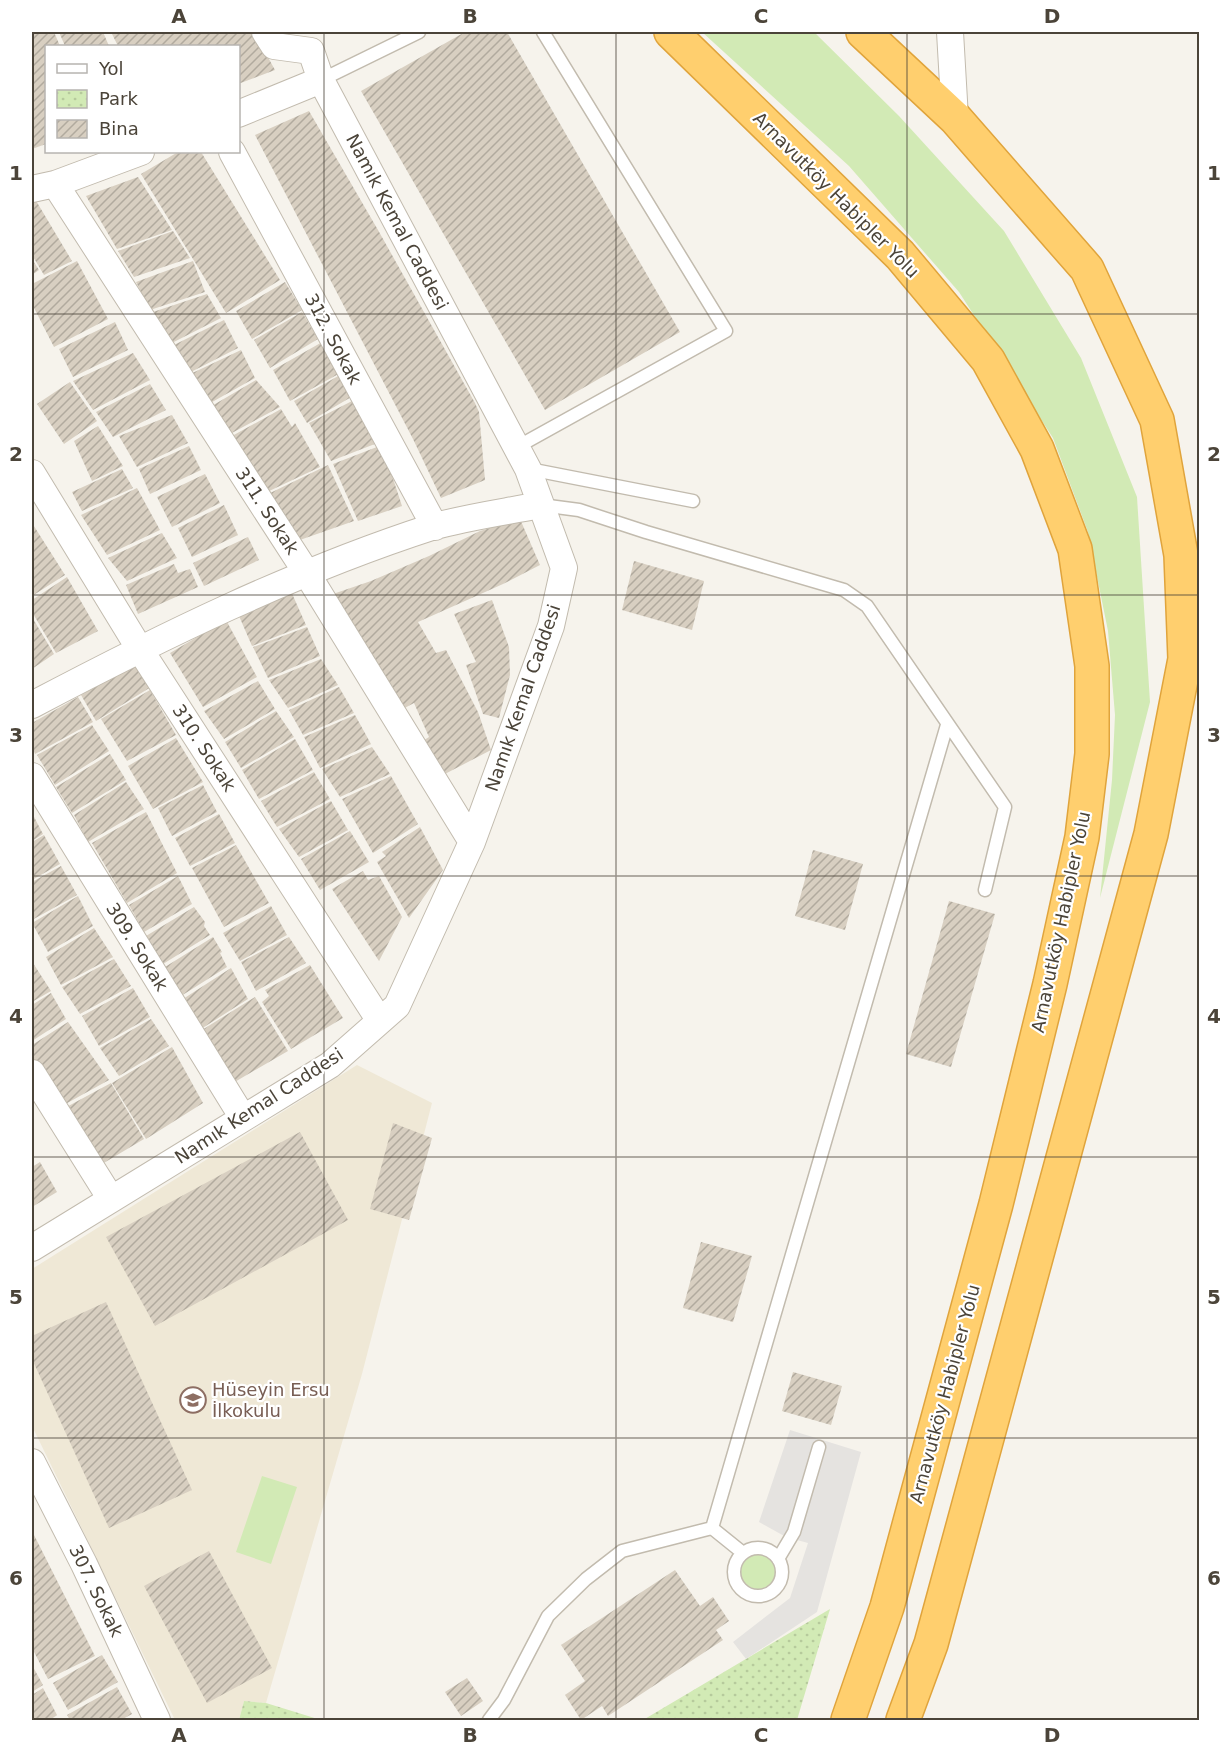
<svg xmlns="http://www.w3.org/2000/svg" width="1231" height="1752" viewBox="0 0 1231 1752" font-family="'DejaVu Sans',sans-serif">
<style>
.education{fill:#efe8d6}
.grass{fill:#d2eab5}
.park{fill:url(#park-dots)}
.parking{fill:#e5e3e0}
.building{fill:url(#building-hatch)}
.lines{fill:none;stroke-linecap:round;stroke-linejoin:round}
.lane-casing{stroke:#c2bbae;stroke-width:15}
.street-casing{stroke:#c2bbae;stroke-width:28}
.highway-casing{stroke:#e0a43c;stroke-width:36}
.lane{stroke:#fff;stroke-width:12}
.street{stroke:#fff;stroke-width:26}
.highway{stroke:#ffcf6e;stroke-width:33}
.grid{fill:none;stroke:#4b4439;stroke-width:1.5;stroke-opacity:0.55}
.labels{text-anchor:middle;stroke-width:4.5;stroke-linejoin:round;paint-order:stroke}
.street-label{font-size:18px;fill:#4b4439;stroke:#fff}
.education-label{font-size:18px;fill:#785e54;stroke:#fff;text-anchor:start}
.neatline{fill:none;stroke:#4b4439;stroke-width:2}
.grid-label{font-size:20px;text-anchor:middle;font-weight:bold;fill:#4b4439}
</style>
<defs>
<pattern id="park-dots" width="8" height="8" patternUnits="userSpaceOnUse" patternTransform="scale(1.5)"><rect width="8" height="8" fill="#d2eab5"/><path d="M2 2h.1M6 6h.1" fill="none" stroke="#b6ca9c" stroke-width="1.8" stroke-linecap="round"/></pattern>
<pattern id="building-hatch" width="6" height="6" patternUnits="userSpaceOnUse" patternTransform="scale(1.5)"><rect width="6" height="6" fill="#d8cfc1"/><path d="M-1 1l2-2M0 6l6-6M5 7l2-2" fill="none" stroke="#b1aa9e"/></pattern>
</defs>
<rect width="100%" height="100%" fill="#f6f3ec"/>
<path class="education" d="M 357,1065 L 432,1103 L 362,1374 L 266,1703 L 244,1701 L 239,1720 L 175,1720 L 32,1426 L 32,1269 Z"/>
<path class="grass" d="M 702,32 L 814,32 L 899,116 L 1004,231 L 1081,358 L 1137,497 L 1150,702 L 1100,898 L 1112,780 L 1115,715 L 1108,631 L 1088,532 L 1053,438 L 959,292 L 849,166 Z
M 262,1476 L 297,1487 L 271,1564 L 236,1552 Z
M740 1571a18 18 0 1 1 36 0a18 18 0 1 1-36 0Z"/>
<path class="park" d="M 830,1609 L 797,1720 L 643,1720 Z
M 244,1701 L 266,1703 L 321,1720 L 239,1720 Z"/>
<path class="parking" d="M 790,1430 L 861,1452 L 817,1612 L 746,1659 L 733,1642 L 790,1598 L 808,1543 L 786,1537 L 759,1522 Z"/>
<path class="building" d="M 32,32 L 54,32 L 60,46 L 46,46 L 46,144 L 32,149 Z
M 59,32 L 103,32 L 109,46 L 65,46 Z
M 111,32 L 254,32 L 275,70 L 238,84 L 238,46 L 118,46 Z
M 465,32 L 507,32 L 680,332 L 545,410 L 361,91 Z
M 309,111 L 378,230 L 475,403 L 479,412 L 485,480 L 441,498 L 413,439 L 255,135 Z
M 178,152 L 201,152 L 280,280 L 226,313 L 141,174 Z
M 138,177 L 172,230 L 117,249 L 86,196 Z
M 35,199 L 72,261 L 44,275 L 32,255 L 32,201 Z
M 173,231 L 190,258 L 134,277 L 118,251 Z
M 32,259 L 39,270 L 32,275 Z
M 77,261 L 108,319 L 54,347 L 32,304 L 32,284 Z
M 193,261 L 205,292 L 150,310 L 136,282 Z
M 285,282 L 302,310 L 252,339 L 236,311 Z
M 207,294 L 221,318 L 168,345 L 150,313 Z
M 302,312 L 318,339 L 270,368 L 254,340 Z
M 224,320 L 238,348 L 185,375 L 170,347 Z
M 115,322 L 128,350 L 73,377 L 59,349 Z
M 324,341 L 342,372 L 290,401 L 273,370 Z
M 241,350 L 255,378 L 205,406 L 184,377 Z
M 133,353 L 150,380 L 93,410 L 73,381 Z
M 340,375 L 353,396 L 307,423 L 294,401 Z
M 256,380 L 280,407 L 230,434 L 210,407 Z
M 70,382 L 97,421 L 64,444 L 37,404 Z
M 150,384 L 166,410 L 113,437 L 96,412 Z
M 354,400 L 380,442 L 331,461 L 309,423 Z
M 281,409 L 292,427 L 295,423 L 320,467 L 265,493 L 232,436 Z
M 172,415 L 188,443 L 137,467 L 119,436 Z
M 98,426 L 123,466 L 92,481 L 74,441 Z
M 382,445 L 402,506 L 358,521 L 333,464 Z
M 189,446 L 201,470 L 150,494 L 139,469 Z
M 328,465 L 354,521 L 297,541 L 266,495 Z
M 122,469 L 133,488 L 82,511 L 72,492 Z
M 205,474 L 220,503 L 172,527 L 157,497 Z
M 137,488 L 160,530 L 107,555 L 81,515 Z
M 224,505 L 238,535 L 192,557 L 178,528 Z
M 520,519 L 540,565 L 503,584 L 418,622 L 436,653 L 446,650 L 478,712 L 491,750 L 443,775 L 421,742 L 429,737 L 414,703 L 399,711 L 333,594 L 371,581 L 429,556 L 480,531 Z
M 32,523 L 65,575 L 32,596 Z
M 162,533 L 177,558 L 127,581 L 108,558 Z
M 248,537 L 259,560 L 204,586 L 193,563 Z
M 634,561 L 704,581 L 692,630 L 622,610 Z
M 174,564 L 178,573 L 190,569 L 198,587 L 138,614 L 126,585 Z
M 67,577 L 98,631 L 56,653 L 32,612 L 32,600 Z
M 290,589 L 306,625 L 252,646 L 239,616 Z
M 492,600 L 509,647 L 510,675 L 499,718 L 483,714 L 466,665 L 476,662 L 454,614 Z
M 32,617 L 54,654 L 32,669 Z
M 226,620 L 257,677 L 203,707 L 170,653 Z
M 307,627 L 320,656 L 268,678 L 253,647 Z
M 321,659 L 338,685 L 288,708 L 269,680 Z
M 138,663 L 151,687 L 96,721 L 81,695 Z
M 258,681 L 275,709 L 224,739 L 204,711 Z
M 339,687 L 354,713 L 303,735 L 289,710 Z
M 150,690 L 176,735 L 127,761 L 101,719 Z
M 78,697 L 93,722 L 35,754 L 32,747 L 32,723 Z
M 276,711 L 294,737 L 241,768 L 225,742 Z
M 355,715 L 371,744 L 320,768 L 304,737 Z
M 92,725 L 109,751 L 55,785 L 37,755 Z
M 176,738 L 203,782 L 153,809 L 128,766 Z
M 295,739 L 313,770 L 259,799 L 242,770 Z
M 372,747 L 390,774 L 340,797 L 322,769 Z
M 110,754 L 126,780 L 72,813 L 56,787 Z
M 314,772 L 330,799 L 277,827 L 261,801 Z
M 391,776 L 418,824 L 373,853 L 342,799 Z
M 126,782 L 144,809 L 88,842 L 74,815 Z
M 203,785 L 217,812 L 172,836 L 158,808 Z
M 331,801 L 348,830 L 299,857 L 279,829 Z
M 146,812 L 177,873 L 127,903 L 92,843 Z
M 32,813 L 43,834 L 32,841 Z
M 219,814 L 235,843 L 190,866 L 175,838 Z
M 420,827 L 443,870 L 409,918 L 377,862 L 386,856 L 382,852 Z
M 350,831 L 369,862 L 320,890 L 301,859 Z
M 44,835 L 60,864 L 32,880 L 32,842 Z
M 236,845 L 269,903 L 224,927 L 192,868 Z
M 813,850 L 863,864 L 845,930 L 795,916 Z
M 61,866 L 77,895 L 32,920 L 32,882 Z
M 363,871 L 368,880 L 379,876 L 402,917 L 379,961 L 332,889 Z
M 178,876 L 192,904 L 144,932 L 129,905 Z
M 78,896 L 93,926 L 48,952 L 32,923 Z
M 949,901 L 995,914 L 951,1067 L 906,1054 Z
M 271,906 L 287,935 L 240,961 L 223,933 Z
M 194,907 L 205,922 L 204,926 L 210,935 L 163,964 L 146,936 Z
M 94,928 L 113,957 L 61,985 L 46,957 Z
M 213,937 L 222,952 L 220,953 L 227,967 L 181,996 L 165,967 Z
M 289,937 L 306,963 L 256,991 L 241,962 Z
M 114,959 L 131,986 L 80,1014 L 62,987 Z
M 33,963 L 51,991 L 32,1002 L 32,964 Z
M 310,965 L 343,1018 L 291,1049 L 262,1002 L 269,996 L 265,990 Z
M 231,968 L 248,999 L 201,1029 L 183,999 Z
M 133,988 L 150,1017 L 99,1046 L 82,1016 Z
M 51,993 L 66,1019 L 32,1041 L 32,1005 Z
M 255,997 L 288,1051 L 233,1083 L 202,1030 Z
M 151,1019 L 169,1046 L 119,1076 L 100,1048 Z
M 68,1022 L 109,1080 L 60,1107 L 32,1062 L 32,1045 Z
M 172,1047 L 203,1103 L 146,1139 L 112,1083 Z
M 111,1083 L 144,1139 L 97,1167 L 61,1110 Z
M 393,1123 L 432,1138 L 409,1220 L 370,1209 Z
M 300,1132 L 348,1220 L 155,1326 L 106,1237 Z
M 40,1162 L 57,1192 L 32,1207 L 32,1167 Z
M 701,1242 L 752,1256 L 733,1322 L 683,1308 Z
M 106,1302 L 192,1490 L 109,1528 L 32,1359 L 32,1336 Z
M 793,1372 L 842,1386 L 831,1425 L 782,1411 Z
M 32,1531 L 95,1656 L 48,1679 L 32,1648 Z
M 209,1551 L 272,1668 L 207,1703 L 144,1586 Z
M 675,1570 L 700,1606 L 713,1597 L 729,1621 L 716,1630 L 723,1640 L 608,1716 L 602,1706 L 581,1720 L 565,1695 L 585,1681 L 561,1645 Z
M 102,1655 L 118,1682 L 68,1710 L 53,1683 Z
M 32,1665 L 43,1685 L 32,1692 Z
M 467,1678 L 483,1701 L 461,1716 L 445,1692 Z
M 117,1687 L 132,1714 L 121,1720 L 70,1720 L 67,1715 Z
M 43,1688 L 57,1715 L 50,1720 L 32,1720 L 32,1695 Z"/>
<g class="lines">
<g class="lane-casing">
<path id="lane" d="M 321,80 L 419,32
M 517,447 L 726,331 L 543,32
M 529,469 L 693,501
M 541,505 L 579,510 L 646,532 L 844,590 L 867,606 L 1005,807 L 985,890
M 712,1528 L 743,1553
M734 1572a24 24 0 1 1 48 0a24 24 0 1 1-48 0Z
M 778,1559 L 794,1532 L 819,1447
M 489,1720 L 504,1700 L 548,1616 L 586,1579 L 622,1551 L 712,1528 L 947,725"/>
</g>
<g class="street-casing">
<path id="street" d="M 265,32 L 274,46 L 311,51 L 321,80
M 950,32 L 955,118
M 232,152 L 435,527
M 55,184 L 306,572 L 472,842
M 32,189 L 55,184 L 141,152
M 32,473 L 139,648 L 380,1021
M 32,705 C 161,637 293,572 432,527 C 467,517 505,512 540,505
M 32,776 L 243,1118
M 32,1073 L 111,1199
M 32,1248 L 330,1065 L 397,1006 L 472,842 L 551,626 L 564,568 L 528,469 L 321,80 L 238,114
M 32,1462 L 84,1564 L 157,1720"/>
</g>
<g class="highway-casing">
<path id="highway" d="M 671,32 L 900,255 L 988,360 L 1037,449 L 1075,549 L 1092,666 L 1092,754 L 1082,837 L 1050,984 L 996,1204 L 887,1607 L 848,1720
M 863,32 L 955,118 L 1087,269 L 1157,420 L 1181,555 L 1185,659 L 1151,834 L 931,1644 L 903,1720"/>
</g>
<use href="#lane" class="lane"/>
<use href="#street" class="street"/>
<use href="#highway" class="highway"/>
</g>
<path class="grid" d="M 324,32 L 324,1720M 616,32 L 616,1720M 907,32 L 907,1720M 32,314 L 1200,314M 32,595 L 1200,595M 32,876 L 1200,876M 32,1157 L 1200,1157M 32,1438 L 1200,1438"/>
<defs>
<g id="school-ring" transform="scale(1.35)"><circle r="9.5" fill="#fff" stroke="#8d6e63" stroke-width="1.5"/><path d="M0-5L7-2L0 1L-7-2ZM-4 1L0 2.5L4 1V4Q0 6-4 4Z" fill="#8d6e63"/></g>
</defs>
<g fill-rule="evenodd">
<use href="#school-ring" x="193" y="1400"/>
</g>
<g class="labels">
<g class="street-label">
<text transform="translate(836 195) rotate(45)" y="6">Arnavutköy Habipler Yolu</text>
<text transform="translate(397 222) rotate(62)" y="6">Namık Kemal Caddesi</text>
<text transform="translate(333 339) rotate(62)" y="6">312. Sokak</text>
<text transform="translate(267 511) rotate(57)" y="6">311. Sokak</text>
<text transform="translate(523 698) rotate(-71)" y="6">Namık Kemal Caddesi</text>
<text transform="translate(204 748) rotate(57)" y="6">310. Sokak</text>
<text transform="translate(1061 922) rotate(-78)" y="6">Arnavutköy Habipler Yolu</text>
<text transform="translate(137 947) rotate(58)" y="6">309. Sokak</text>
<text transform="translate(259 1106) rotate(-33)" y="6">Namık Kemal Caddesi</text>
<text transform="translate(945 1394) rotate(-75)" y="6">Arnavutköy Habipler Yolu</text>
<text transform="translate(96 1591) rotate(64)" y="6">307. Sokak</text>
</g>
<g class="education-label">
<text x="212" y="1396">Hüseyin Ersu<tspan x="212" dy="21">İlkokulu</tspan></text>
</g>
</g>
<rect width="1231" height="1752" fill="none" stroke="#ffffff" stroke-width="66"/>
<rect x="45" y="45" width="195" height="108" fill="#ffffff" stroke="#b7b4b0" stroke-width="1.5"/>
<rect x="57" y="64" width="30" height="9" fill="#ffffff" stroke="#b7b4b0" stroke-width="1.5"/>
<text x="99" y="75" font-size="18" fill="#4b4439">Yol</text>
<rect x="57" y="90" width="30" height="18" fill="url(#park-dots)" stroke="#b7b4b0" stroke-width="1.5"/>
<text x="99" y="105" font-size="18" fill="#4b4439">Park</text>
<rect x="57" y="120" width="30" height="18" fill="url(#building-hatch)" stroke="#b7b4b0" stroke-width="1.5"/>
<text x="99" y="135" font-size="18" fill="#4b4439">Bina</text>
<rect x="33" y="33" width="1165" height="1686" class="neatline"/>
<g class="grid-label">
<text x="179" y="23">A</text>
<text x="470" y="23">B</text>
<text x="761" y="23">C</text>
<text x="1052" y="23">D</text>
<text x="16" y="180">1</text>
<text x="1214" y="180">1</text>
<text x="16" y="461">2</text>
<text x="1214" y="461">2</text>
<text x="16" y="742">3</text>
<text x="1214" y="742">3</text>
<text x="16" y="1023">4</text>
<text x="1214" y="1023">4</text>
<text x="16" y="1304">5</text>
<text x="1214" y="1304">5</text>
<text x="16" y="1585">6</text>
<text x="1214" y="1585">6</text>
<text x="179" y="1742">A</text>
<text x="470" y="1742">B</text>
<text x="761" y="1742">C</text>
<text x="1052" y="1742">D</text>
</g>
</svg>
